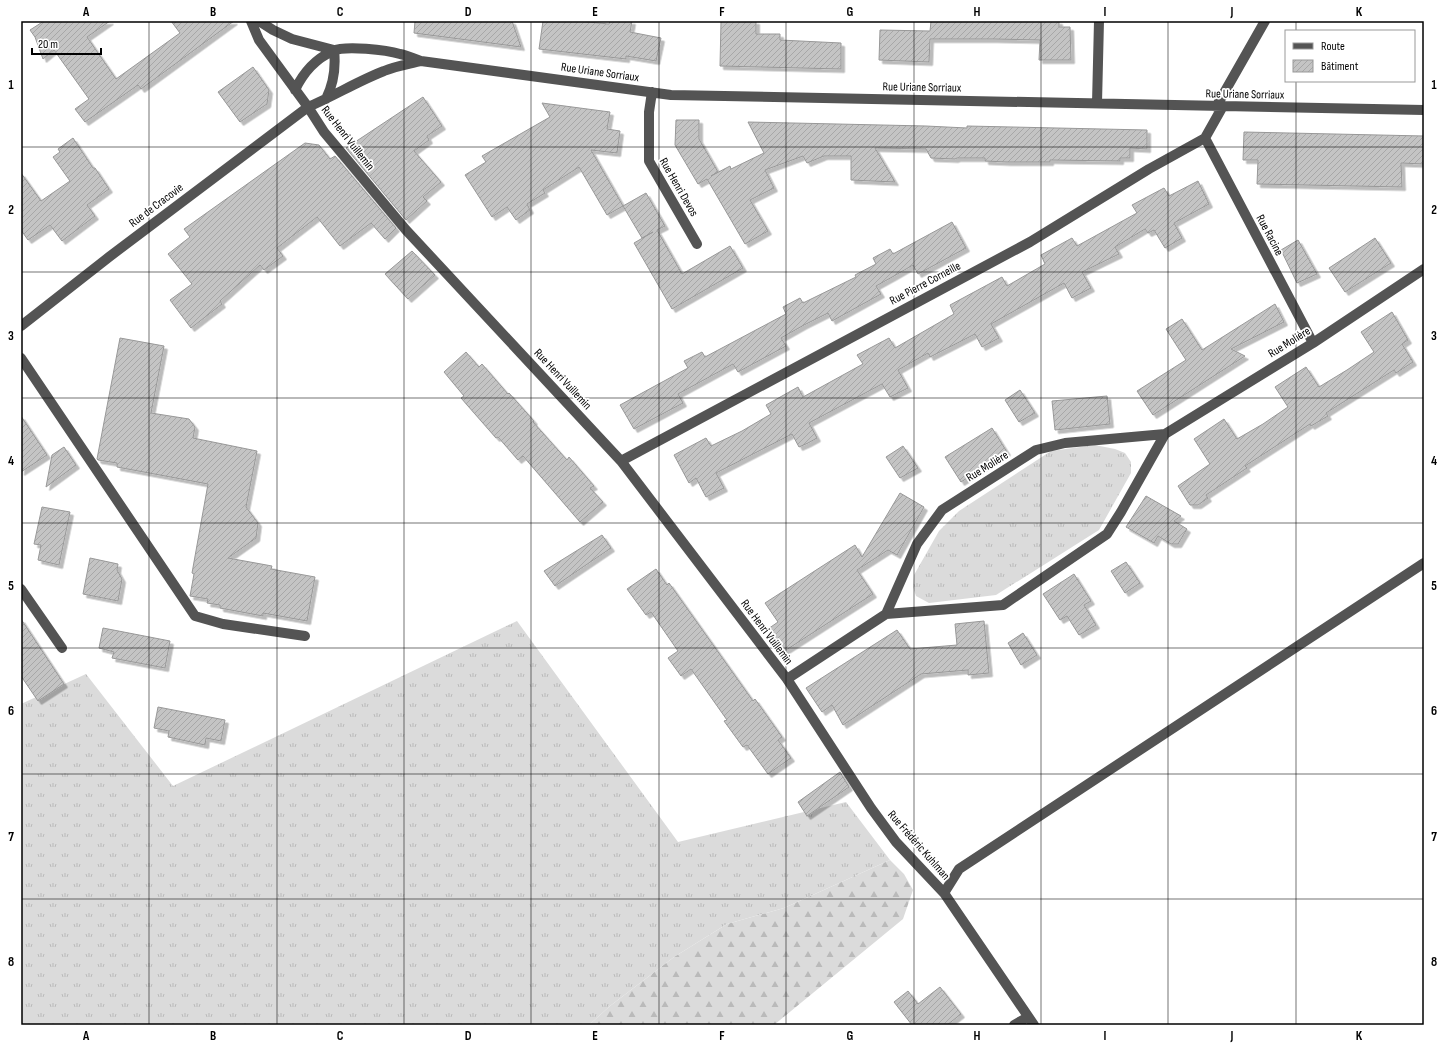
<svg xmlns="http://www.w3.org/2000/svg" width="1445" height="1046" viewBox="0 0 1445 1046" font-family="'Sofia Sans Condensed',sans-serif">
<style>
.grass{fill:url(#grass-tufts)}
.forest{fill:url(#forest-firs)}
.building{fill:url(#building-hatch);stroke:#989898;filter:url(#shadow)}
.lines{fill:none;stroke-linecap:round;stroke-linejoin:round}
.minor{stroke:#545454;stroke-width:10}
.grid{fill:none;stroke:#000;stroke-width:1;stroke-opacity:0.55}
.labels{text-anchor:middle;stroke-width:3.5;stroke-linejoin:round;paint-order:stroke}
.street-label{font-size:12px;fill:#000;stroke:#fff}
.neatline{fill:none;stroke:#000;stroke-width:1.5}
.grid-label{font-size:13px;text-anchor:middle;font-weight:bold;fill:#000}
</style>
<defs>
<pattern id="grass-tufts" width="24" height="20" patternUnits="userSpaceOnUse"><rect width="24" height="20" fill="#dbdbdb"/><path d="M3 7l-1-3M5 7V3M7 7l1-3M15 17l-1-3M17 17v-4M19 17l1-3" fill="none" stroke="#bababa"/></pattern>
<pattern id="forest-firs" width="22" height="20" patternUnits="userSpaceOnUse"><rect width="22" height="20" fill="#dbdbdb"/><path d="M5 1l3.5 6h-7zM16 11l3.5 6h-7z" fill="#bababa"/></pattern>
<pattern id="building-hatch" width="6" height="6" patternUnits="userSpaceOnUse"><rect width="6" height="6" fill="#c4c4c4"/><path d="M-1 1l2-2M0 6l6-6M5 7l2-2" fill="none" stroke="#a7a7a7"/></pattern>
<filter id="shadow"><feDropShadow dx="3.5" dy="3.5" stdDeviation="0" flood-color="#0004"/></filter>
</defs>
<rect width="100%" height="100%" fill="#fff"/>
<path class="grass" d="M 1095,445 L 1115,449 L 1125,453 L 1131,462 L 1131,473 L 1099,530 L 996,595 L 929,603 L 916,596 L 913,587 L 914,575 L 939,531 L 959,511 L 1051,451 Z
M 517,621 L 678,842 L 846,802 L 890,860 L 784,908 L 727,924 L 674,957 L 610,1006 L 589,1025 L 21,1025 L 21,704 L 86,674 L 173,786 Z"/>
<path class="forest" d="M 890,860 L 904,874 L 913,890 L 903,919 L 774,1025 L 589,1025 L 610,1006 L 674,957 L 727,924 L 784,908 Z"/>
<path class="building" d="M 44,21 L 110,21 L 87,37 L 116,79 L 180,33 L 171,21 L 234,21 L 141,89 L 138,85 L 85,122 L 75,109 L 89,99 L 54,50 L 43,59 L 35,37 L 30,30 Z
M 415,21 L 512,21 L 521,47 L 414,33 Z
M 543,21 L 578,21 L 609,24 L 610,21 L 632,21 L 630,32 L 661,38 L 656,61 L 626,56 L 626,59 L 539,49 Z
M 721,21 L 756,21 L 756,34 L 780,34 L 780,40 L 841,43 L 841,69 L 720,66 Z
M 931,21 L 1059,21 L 1059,27 L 1070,27 L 1071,60 L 1039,60 L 1040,40 L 994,39 L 930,39 L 929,62 L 879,60 L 880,30 L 930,31 Z
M 253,67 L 269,90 L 267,104 L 240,122 L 218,92 Z
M 423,97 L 442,126 L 427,136 L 429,140 L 414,151 L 441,182 L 423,197 L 427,201 L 406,220 L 346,148 Z
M 542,103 L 610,112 L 607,129 L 620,131 L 617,153 L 591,150 L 623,206 L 607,215 L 579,167 L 543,190 L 545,193 L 527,204 L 530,210 L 516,220 L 507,207 L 492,217 L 465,175 L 486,162 L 482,156 L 550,117 Z
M 676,120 L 699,120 L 699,139 L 718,172 L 711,176 L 730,166 L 731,169 L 764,153 L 748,122 L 926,126 L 967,128 L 967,126 L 1147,130 L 1147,149 L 1130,148 L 1130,158 L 1120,158 L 1120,161 L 1050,160 L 1050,162 L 1007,162 L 985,161 L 985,158 L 957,158 L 955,159 L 931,158 L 926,149 L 875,148 L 895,182 L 851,180 L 851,156 L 824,156 L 807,163 L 803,156 L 765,170 L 774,188 L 750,200 L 768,231 L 745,244 L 707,179 L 698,184 L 675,145 Z
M 1244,132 L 1424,136 L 1424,164 L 1401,163 L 1402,187 L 1257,184 L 1258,160 L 1243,160 Z
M 73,138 L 93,168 L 95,168 L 109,189 L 87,205 L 95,216 L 62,241 L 50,225 L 28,240 L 21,230 L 21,173 L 41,201 L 70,181 L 53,157 L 60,152 L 58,149 Z
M 305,143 L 319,145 L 330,159 L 335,156 L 396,228 L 385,239 L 371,223 L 340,246 L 317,217 L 277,248 L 283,256 L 264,270 L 260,265 L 220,301 L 222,304 L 191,328 L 170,300 L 192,284 L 168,254 L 190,237 L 184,229 Z
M 1198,181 L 1209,204 L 1174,223 L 1182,238 L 1165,248 L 1154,230 L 1148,233 L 1145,229 L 1115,247 L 1119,254 L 1082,272 L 1091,288 L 1072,298 L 1064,283 L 991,324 L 999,338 L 982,347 L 975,334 L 930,357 L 928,353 L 898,370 L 908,388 L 890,397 L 882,384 L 809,423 L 817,438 L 808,443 L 799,447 L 792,434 L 716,473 L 724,488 L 706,497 L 696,478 L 689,483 L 674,455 L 706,438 L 711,446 L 742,431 L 771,414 L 766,405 L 798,387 L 803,397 L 863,364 L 857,355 L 889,338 L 895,348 L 954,314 L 950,305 L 1002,277 L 1007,286 L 1045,264 L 1041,255 L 1072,238 L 1077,246 L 1137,213 L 1132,205 L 1164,188 L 1169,196 Z
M 646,193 L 665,226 L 657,230 L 682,274 L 730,246 L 743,268 L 672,309 L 634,243 L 653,232 L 642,238 L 623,206 Z
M 952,222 L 966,248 L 918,274 L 913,265 L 894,276 L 876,286 L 881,294 L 832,321 L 828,313 L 804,325 L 781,338 L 786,346 L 738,372 L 733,364 L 678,394 L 683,403 L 634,429 L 620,405 L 688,368 L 684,361 L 702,352 L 705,357 L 786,314 L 783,307 L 800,298 L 803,303 L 856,277 L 855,275 L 876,264 L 873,258 L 890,249 L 893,254 Z
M 1375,238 L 1391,263 L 1345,292 L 1329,268 Z
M 1298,240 L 1317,274 L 1297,283 L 1281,250 Z
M 412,251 L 435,275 L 408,299 L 385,274 Z
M 1275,304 L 1284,322 L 1231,349 L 1245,356 L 1153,415 L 1137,391 L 1186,360 L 1166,329 L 1182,319 L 1202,350 Z
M 1392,312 L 1408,340 L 1402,344 L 1413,362 L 1396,373 L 1394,370 L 1326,413 L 1328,416 L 1311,426 L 1310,424 L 1245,466 L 1247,468 L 1206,495 L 1208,498 L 1198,505 L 1190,505 L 1178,486 L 1210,464 L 1194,439 L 1224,419 L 1237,439 L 1263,424 L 1288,407 L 1275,387 L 1306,367 L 1319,387 L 1347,370 L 1374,352 L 1361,332 Z
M 120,338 L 164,346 L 151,413 L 189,419 L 195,427 L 193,438 L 257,451 L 246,507 L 258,523 L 256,538 L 228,558 L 272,566 L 271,569 L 315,577 L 307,621 L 263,613 L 263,616 L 220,608 L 220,605 L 207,603 L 208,599 L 190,596 L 194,574 L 192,573 L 208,484 L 117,467 L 117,463 L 98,460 L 97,459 Z
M 466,352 L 479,367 L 482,364 L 508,394 L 509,393 L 534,421 L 533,422 L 567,460 L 569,457 L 594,486 L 590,488 L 603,502 L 580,522 L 523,456 L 518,460 L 498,437 L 496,438 L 461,398 L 464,396 L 444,372 Z
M 1020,390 L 1035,413 L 1019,422 L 1005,400 Z
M 1107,396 L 1110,424 L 1055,430 L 1052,401 Z
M 21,416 L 47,455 L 21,472 Z
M 992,428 L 1007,452 L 961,482 L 945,457 Z
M 903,446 L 918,468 L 900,478 L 886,457 Z
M 64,447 L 76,465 L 46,487 L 52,455 Z
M 900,493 L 924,507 L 897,555 L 888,550 L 857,570 L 873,594 L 783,652 L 768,629 L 778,622 L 765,603 L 855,545 L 862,557 Z
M 1146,496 L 1181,516 L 1174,521 L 1187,529 L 1178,544 L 1171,544 L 1158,536 L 1154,543 L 1126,527 Z
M 42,507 L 70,512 L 59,565 L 38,560 L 41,545 L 34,544 Z
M 602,535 L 611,548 L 555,586 L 544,571 Z
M 90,558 L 118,564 L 117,570 L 122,579 L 118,601 L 83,594 Z
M 1126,562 L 1140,583 L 1125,593 L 1111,571 Z
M 656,569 L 667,585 L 669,583 L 753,701 L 755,699 L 782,737 L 778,740 L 791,758 L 768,774 L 747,745 L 743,747 L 724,721 L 727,720 L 691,669 L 681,676 L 668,658 L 678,651 L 651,612 L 646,615 L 627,589 Z
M 1074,574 L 1091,601 L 1084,605 L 1096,625 L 1079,635 L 1067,616 L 1060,620 L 1043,594 Z
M 21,619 L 64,684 L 38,701 L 21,676 Z
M 984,621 L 989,673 L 968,675 L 968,670 L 921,674 L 843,725 L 832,705 L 822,712 L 806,688 L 897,630 L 910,649 L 957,645 L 955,624 Z
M 103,628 L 170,641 L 165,668 L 112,658 L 114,652 L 99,648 Z
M 1023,633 L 1037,655 L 1021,665 L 1008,643 Z
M 158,707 L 225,720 L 221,741 L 206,738 L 205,745 L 168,737 L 169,731 L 154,728 Z
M 840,772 L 849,787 L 807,816 L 798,802 Z
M 940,987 L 961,1014 L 947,1025 L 912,1025 L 894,1002 L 908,991 L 918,1004 Z"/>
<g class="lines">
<path class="minor" d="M 251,21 L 259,40 L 308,107 L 324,132 L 406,230 L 621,461 L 787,679 L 871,808 L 896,842 L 944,893 L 1034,1025
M 259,21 L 273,30 L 292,39 L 334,50
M 295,90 C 303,73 315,59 333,51 C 345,45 387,50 400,54 C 407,55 414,59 421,61 L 671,95 L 1424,110
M 652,92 L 649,112 L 649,161 L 697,244
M 326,99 C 334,83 336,68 334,50
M 1097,103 L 1099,21
M 1216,107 L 1265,21
M 1205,138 L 1313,343
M 21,326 L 109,257 L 308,107 C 334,96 358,81 384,71 C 396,66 409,64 421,61
M 21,358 L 195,616 L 223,624 L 305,636
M 621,461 L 1030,242 L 1149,169 L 1205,138 L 1223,106
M 21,589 L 62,648
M 886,614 L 917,544 L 942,510 L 1036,450 L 1065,443 L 1165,434 L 1313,343 L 1424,269
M 787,679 L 886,614 L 1003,605 L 1107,534 L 1121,512 L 1165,434
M 944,893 L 959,869 L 1424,563
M 1014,1025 L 1028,1017"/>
</g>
<path class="grid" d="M 149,21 L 149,1025M 277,21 L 277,1025M 404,21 L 404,1025M 531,21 L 531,1025M 659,21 L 659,1025M 786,21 L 786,1025M 914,21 L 914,1025M 1041,21 L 1041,1025M 1168,21 L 1168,1025M 1296,21 L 1296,31M 1296,81 L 1296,1025M 21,147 L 1424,147M 21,272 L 1424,272M 21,398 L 1424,398M 21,523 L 1424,523M 21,648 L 1424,648M 21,774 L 1424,774M 21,899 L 1424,899"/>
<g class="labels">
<g class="street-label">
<text transform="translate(600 72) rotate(8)" y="4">Rue Uriane Sorriaux</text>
<text transform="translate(922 87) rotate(1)" y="4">Rue Uriane Sorriaux</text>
<text transform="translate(1245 94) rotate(1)" y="4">Rue Uriane Sorriaux</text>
<text transform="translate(348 138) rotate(52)" y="4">Rue Henri Vuillemin</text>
<text transform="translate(679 187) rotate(60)" y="4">Rue Henri Devos</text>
<text transform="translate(156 205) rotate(-37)" y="4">Rue de Cracovie</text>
<text transform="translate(1270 235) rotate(62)" y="4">Rue Racine</text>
<text transform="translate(925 283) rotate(-28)" y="4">Rue Pierre Corneille</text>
<text transform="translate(1289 342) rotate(-32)" y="4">Rue Molière</text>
<text transform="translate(563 379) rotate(47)" y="4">Rue Henri Vuillemin</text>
<text transform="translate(987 466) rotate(-32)" y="4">Rue Molière</text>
<text transform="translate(767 632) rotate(53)" y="4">Rue Henri Vuillemin</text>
<text transform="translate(919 845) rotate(49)" y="4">Rue Frédéric Kuhlman</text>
</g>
</g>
<rect width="1445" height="1046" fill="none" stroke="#ffffff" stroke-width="44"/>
<rect x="1285" y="30" width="130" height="52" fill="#ffffff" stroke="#999999"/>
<rect x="1293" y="43" width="20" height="6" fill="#545454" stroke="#999999"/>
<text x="1321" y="50" font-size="12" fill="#000000">Route</text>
<rect x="1293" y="60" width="20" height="12" fill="url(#building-hatch)" stroke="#999999"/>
<text x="1321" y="70" font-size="12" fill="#000000">Bâtiment</text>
<path d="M32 48v6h69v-6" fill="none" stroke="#000000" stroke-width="2"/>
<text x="38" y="48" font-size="12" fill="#000000" stroke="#ffffff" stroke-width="3" paint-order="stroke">20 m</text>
<rect x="22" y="22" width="1401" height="1002" class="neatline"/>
<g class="grid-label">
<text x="86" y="16">A</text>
<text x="213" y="16">B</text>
<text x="340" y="16">C</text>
<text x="468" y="16">D</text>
<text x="595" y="16">E</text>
<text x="722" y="16">F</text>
<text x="850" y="16">G</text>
<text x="977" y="16">H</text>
<text x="1105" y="16">I</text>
<text x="1232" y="16">J</text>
<text x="1359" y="16">K</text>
<text x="11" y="89">1</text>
<text x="1434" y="89">1</text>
<text x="11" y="214">2</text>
<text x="1434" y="214">2</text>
<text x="11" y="340">3</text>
<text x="1434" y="340">3</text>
<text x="11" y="465">4</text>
<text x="1434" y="465">4</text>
<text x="11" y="590">5</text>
<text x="1434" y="590">5</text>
<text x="11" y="715">6</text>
<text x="1434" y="715">6</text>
<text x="11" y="841">7</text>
<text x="1434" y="841">7</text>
<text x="11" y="966">8</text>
<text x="1434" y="966">8</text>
<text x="86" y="1040">A</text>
<text x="213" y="1040">B</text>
<text x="340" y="1040">C</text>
<text x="468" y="1040">D</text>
<text x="595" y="1040">E</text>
<text x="722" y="1040">F</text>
<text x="850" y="1040">G</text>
<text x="977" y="1040">H</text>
<text x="1105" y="1040">I</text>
<text x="1232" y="1040">J</text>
<text x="1359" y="1040">K</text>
</g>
</svg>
